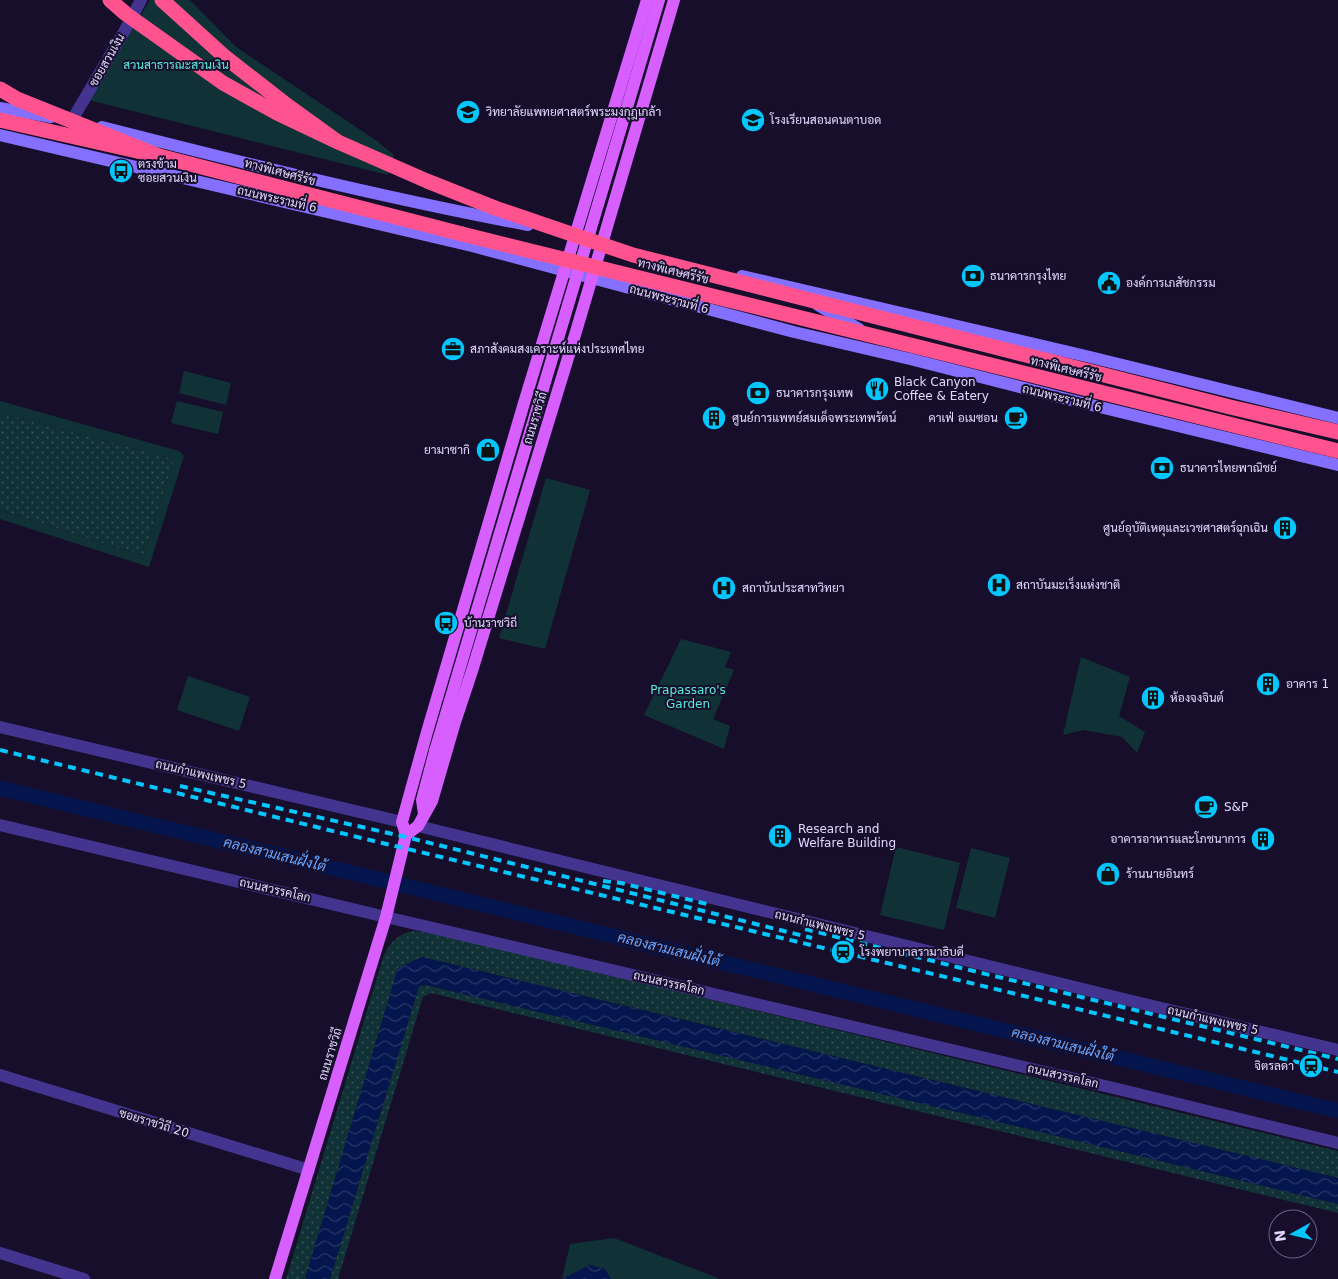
<svg xmlns="http://www.w3.org/2000/svg" width="1338" height="1279" viewBox="0 0 1338 1279" font-family="'DejaVu Sans',Sarabun,sans-serif">
<style>
.grass{fill:url(#grass-dots)}
.green{fill:#103236}
.water{fill:url(#water-waves)}
.lines{fill:none;stroke-linecap:round;stroke-linejoin:round}
.canal{stroke:#04164d;stroke-width:15}
.minor{stroke:#43348f;stroke-width:12}
.tertiary{stroke:#43348f;stroke-width:12}
.secondary{stroke:#856fff;stroke-width:12}
.primary{stroke:#d85fff;stroke-width:12}
.motorway{stroke:#ff538f;stroke-width:15}
.rail{stroke:#04c6ff;stroke-width:4;stroke-dasharray:8 6;stroke-linecap:butt}
.primary-bridge{stroke:#d85fff;stroke-width:12}
.motorway-bridge{stroke:#ff538f;stroke-width:15}
.labels{text-anchor:middle;stroke-width:4;stroke-linejoin:round;paint-order:stroke}
.street-label{font-size:12px;fill:#e1d8ff;stroke:#170e2b}
.park-label{font-size:12px;fill:#56eddb;stroke:#170e2b}
.poi-label{font-size:12px;fill:#e1d8ff;stroke:#170e2b;text-anchor:start}
.water-label{font-size:14px;font-style:italic;fill:#66a4ff;stroke:#170e2b}
</style>
<defs>
<pattern id="grass-dots" width="8" height="8" patternUnits="userSpaceOnUse" patternTransform="scale(1.25)"><rect width="8" height="8" fill="#103236"/><path d="M2 2h.1M6 6h.1" fill="none" stroke="#324f54" stroke-width="1.8" stroke-linecap="round"/></pattern>
<pattern id="water-waves" width="16" height="10" patternUnits="userSpaceOnUse" patternTransform="scale(1.25)"><rect width="16" height="10" fill="#04164d"/><path d="M0 5q4-4 8 0t8 0" fill="none" stroke="#283768"/></pattern>
</defs>
<rect width="100%" height="100%" fill="#170e2b"/>
<path class="grass" d="M 0,413 L 170,458 L 173,463 L 144,553 L 140,555 L 0,510 Z
M 415,931 L 442,935 L 1116,1097 L 1338,1151 L 1338,1178 L 668,1016 L 422,957 L 398,968 L 305,1279 L 286,1279 L 383,958 C 389,943 398,933 415,931 Z
M 426,985 L 966,1114 L 1338,1204 L 1338,1213 L 431,993 L 423,997 L 338,1279 L 330,1279 L 419,986 Z"/>
<path class="green" d="M 150,0 L 190,0 L 236,47 L 377,141 L 394,155 L 388,175 L 89,100 Z
M 184,371 L 231,383 L 226,405 L 179,393 Z
M 0,401 L 179,451 L 184,456 L 149,567 L 0,519 L 0,510 L 140,555 L 144,553 L 173,463 L 170,458 L 0,413 Z
M 177,401 L 223,412 L 218,434 L 171,423 Z
M 546,478 L 590,490 L 545,649 L 499,638 Z
M 681,639 L 731,652 L 725,667 L 734,670 L 713,719 L 730,726 L 724,749 L 644,715 Z
M 1081,657 L 1130,677 L 1119,716 L 1145,732 L 1137,753 L 1122,737 L 1083,730 L 1063,735 Z
M 188,676 L 250,697 L 239,731 L 177,710 Z
M 896,847 L 960,863 L 944,930 L 880,915 Z
M 971,848 L 1010,858 L 995,918 L 956,908 Z
M 614,1238 L 718,1278 L 719,1279 L 611,1279 L 605,1269 L 590,1265 L 562,1279 L 570,1244 Z"/>
<path class="water" d="M 422,957 L 1338,1178 L 1338,1204 L 966,1114 L 426,985 L 419,986 L 330,1279 L 305,1279 L 398,968 Z
M 590,1265 L 605,1269 L 611,1279 L 562,1279 Z"/>
<g class="lines">
<path class="canal" d="M 0,788 L 1338,1111"/>
<path class="minor" d="M 72,120 L 125,30 L 141,0
M 0,1075 L 309,1170
M 0,1253 L 84,1279"/>
<path class="tertiary" d="M 0,727 L 402,822
M 0,825 L 386,917 L 1122,1090 L 1338,1143
M 418,826 L 1136,1002 L 1338,1050"/>
<path class="secondary" d="M 0,108 L 51,117
M 102,127 C 243,163 385,198 528,225
M 0,135 L 472,246 L 794,332 L 910,359 L 1071,400 L 1338,465
M 742,276 L 1086,356 L 1338,418
M 818,305 L 859,329"/>
<path class="primary" d="M 424,814 L 422,800 L 435,751
M 406,835 L 418,826 L 432,801 L 455,722 L 472,671 L 575,335 L 674,0
M 275,1279 L 386,917 L 406,835 L 402,822 L 427,732 L 524,403 L 647,0"/>
<path class="motorway" d="M 162,0 L 225,57 L 284,103 L 338,142 L 427,181 L 495,208
M 0,120 L 159,156 L 462,234"/>
<path class="rail" d="M 0,750 L 378,842 L 954,979 L 1338,1072
M 180,786 L 406,837 L 812,938
M 603,881 L 621,883 L 711,905
M 805,929 L 957,967 L 1338,1059"/>
<path class="primary-bridge" d="M 435,751 L 659,0"/>
<path class="motorway-bridge" d="M 110,0 L 126,14 L 223,83 L 277,113 L 338,142
M 0,89 L 17,99 L 159,156
M 495,208 L 633,255 L 1230,407 L 1338,432
M 462,234 L 1338,451"/>
</g>
<defs>
<g id="university-disc" transform="scale(1.25)"><circle r="9.5" fill="#04c6ff" stroke="#170e2b"/><path d="M0-5L7-2L0 1L-7-2ZM-4 1L0 2.5L4 1V4Q0 6-4 4Z" fill="#111"/></g>
<g id="school-disc" transform="scale(1.25)"><circle r="9.5" fill="#04c6ff" stroke="#170e2b"/><path d="M0-5L7-2L0 1L-7-2ZM-4 1L0 2.5L4 1V4Q0 6-4 4Z" fill="#111"/></g>
<g id="bus-disc" transform="scale(1.25)"><circle r="9.5" fill="#04c6ff" stroke="#170e2b"/><path d="M-5-6H5V4H4V6H2V4H-2V6H-4V4H-5ZM-3.5-4V0h7V-4ZM-3.5 1.2v1.5H-2V1.2ZM2 1.2v1.5H3.5V1.2Z" fill="#111"/></g>
<g id="bank-disc" transform="scale(1.25)"><circle r="9.5" fill="#04c6ff" stroke="#170e2b"/><path d="M-6-4H6V4H-6ZM0-2.3a2.3 2.3 0 1 0 0 4.6a2.3 2.3 0 1 0 0-4.6Z" fill="#111"/></g>
<g id="civic-disc" transform="scale(1.25)"><circle r="9.5" fill="#04c6ff" stroke="#170e2b"/><path d="M-.6-6.5H3V-4.5H.6V-3L4-1V1h2V6H-6V1h2V-1L-.6-3ZM-1.2 2.5V6h2.4V2.5Z" fill="#111"/></g>
<g id="office-disc" transform="scale(1.25)"><circle r="9.5" fill="#04c6ff" stroke="#170e2b"/><path d="M-6-3h4V-5.5h4V-3h4V5H-6ZM-1-4.5V-3h2v-1.5ZM-6 0V1H6V0Z" fill="#111"/></g>
<g id="restaurant-disc" transform="scale(1.25)"><circle r="9.5" fill="#04c6ff" stroke="#170e2b"/><path d="M-5-6h1v4h1v-4h1v4h1v-4h1v5L-1.5 .5V6h-2V.5L-5-1ZM5-6V6H3V1.5H1.5Q1.5-4 5-6Z" fill="#111"/></g>
<g id="building-disc" transform="scale(1.25)"><circle r="9.5" fill="#04c6ff" stroke="#170e2b"/><path d="M-4-6H4V6H1V3H-1V6H-4ZM-2.5-4.3h1.7v1.8h-1.7ZM.8-4.3h1.7v1.8H.8ZM-2.5-1h1.7V.8h-1.7ZM.8-1h1.7V.8H.8Z" fill="#111"/></g>
<g id="cafe-disc" transform="scale(1.25)"><circle r="9.5" fill="#04c6ff" stroke="#170e2b"/><path d="M-5.5-4.5H6V0H3Q3 3.5 0 3.5H-2.5Q-5.5 3.5-5.5 0ZM3-3.2v2h1.7v-2ZM-6 4.5H4V6H-6Z" fill="#111"/></g>
<g id="shop-disc" transform="scale(1.25)"><circle r="9.5" fill="#04c6ff" stroke="#170e2b"/><path d="M-5-2.5h2.3a2.7 3.5 0 0 1 5.4 0H5L5.5 6h-11ZM-1.5-2.5h3a1.5 2.3 0 0 0-3 0Z" fill="#111"/></g>
<g id="hospital-disc" transform="scale(1.25)"><circle r="9.5" fill="#04c6ff" stroke="#170e2b"/><path d="M-5-5h3v3.5h4V-5h3V5h-3V1.5h-4V5h-3Z" fill="#111"/></g>
<g id="station-disc" transform="scale(1.25)"><circle r="9.5" fill="#04c6ff" stroke="#170e2b"/><path d="M-3-6H3Q5-6 5-4V2Q5 4 3 4L4.5 6H3L1.5 4h-3L-3 6H-4.5L-3 4Q-5 4-5 2V-4Q-5-6-3-6ZM-3.5-4v3h7v-3ZM-3.5 1v1.5H-2V1ZM2 1v1.5H3.5V1Z" fill="#111"/></g>
</defs>
<g fill-rule="evenodd">
<use href="#university-disc" x="468" y="112"/>
<use href="#school-disc" x="753" y="120"/>
<use href="#bus-disc" x="121" y="171"/>
<use href="#bank-disc" x="973" y="276"/>
<use href="#civic-disc" x="1109" y="283"/>
<use href="#office-disc" x="453" y="349"/>
<use href="#restaurant-disc" x="877" y="389"/>
<use href="#bank-disc" x="758" y="393"/>
<use href="#building-disc" x="714" y="418"/>
<use href="#cafe-disc" x="1016" y="418"/>
<use href="#shop-disc" x="488" y="450"/>
<use href="#bank-disc" x="1162" y="468"/>
<use href="#building-disc" x="1285" y="528"/>
<use href="#hospital-disc" x="999" y="585"/>
<use href="#hospital-disc" x="724" y="588"/>
<use href="#bus-disc" x="446" y="623"/>
<use href="#building-disc" x="1268" y="684"/>
<use href="#building-disc" x="1153" y="698"/>
<use href="#cafe-disc" x="1206" y="807"/>
<use href="#building-disc" x="780" y="836"/>
<use href="#building-disc" x="1263" y="839"/>
<use href="#shop-disc" x="1108" y="874"/>
<use href="#station-disc" x="843" y="952"/>
<use href="#station-disc" x="1311" y="1066"/>
</g>
<g class="labels">
<g class="street-label">
<text transform="translate(107 60) rotate(-60)" y="4">ซอยสวนเงิน</text>
<text transform="translate(280 172) rotate(15)" y="4">ทางพิเศษศรีรัช</text>
<text transform="translate(277 199) rotate(13)" y="4">ถนนพระรามที่ 6</text>
<text transform="translate(673 271) rotate(14)" y="4">ทางพิเศษศรีรัช</text>
<text transform="translate(669 299) rotate(15)" y="4">ถนนพระรามที่ 6</text>
<text transform="translate(1066 369) rotate(14)" y="4">ทางพิเศษศรีรัช</text>
<text transform="translate(1062 398) rotate(14)" y="4">ถนนพระรามที่ 6</text>
<text transform="translate(535 418) rotate(-73)" y="4">ถนนราชวิถี</text>
<text transform="translate(201 774) rotate(13)" y="4">ถนนกำแพงเพชร 5</text>
<text transform="translate(275 890) rotate(13)" y="4">ถนนสวรรคโลก</text>
<text transform="translate(820 925) rotate(14)" y="4">ถนนกำแพงเพชร 5</text>
<text transform="translate(669 983) rotate(13)" y="4">ถนนสวรรคโลก</text>
<text transform="translate(1213 1020) rotate(13)" y="4">ถนนกำแพงเพชร 5</text>
<text transform="translate(330 1054) rotate(-73)" y="4">ถนนราชวิถี</text>
<text transform="translate(1063 1076) rotate(13)" y="4">ถนนสวรรคโลก</text>
<text transform="translate(154 1123) rotate(17)" y="4">ซอยราชวิถี 20</text>
</g>
<g class="park-label">
<text x="176" y="69">สวนสาธารณะสวนเงิน</text>
<text x="688" y="694">Prapassaro's<tspan x="688" dy="14">Garden</tspan></text>
</g>
<g class="poi-label">
<text x="486" y="116">วิทยาลัยแพทยศาสตร์พระมงกุฎเกล้า</text>
<text x="770" y="124">โรงเรียนสอนคนตาบอด</text>
<text x="138" y="168">ตรงข้าม<tspan x="138" dy="14">ซอยสวนเงิน</tspan></text>
<text x="990" y="280">ธนาคารกรุงไทย</text>
<text x="1126" y="287">องค์การเภสัชกรรม</text>
<text x="470" y="353">สภาสังคมสงเคราะห์แห่งประเทศไทย</text>
<text x="894" y="386">Black Canyon<tspan x="894" dy="14">Coffee &amp; Eatery</tspan></text>
<text x="776" y="397">ธนาคารกรุงเทพ</text>
<text x="732" y="422">ศูนย์การแพทย์สมเด็จพระเทพรัตน์</text>
<text x="998" y="422" text-anchor="end">คาเฟ่ อเมซอน</text>
<text x="470" y="454" text-anchor="end">ยามาซากิ</text>
<text x="1180" y="472">ธนาคารไทยพาณิชย์</text>
<text x="1268" y="532" text-anchor="end">ศูนย์อุบัติเหตุและเวชศาสตร์ฉุกเฉิน</text>
<text x="1016" y="589">สถาบันมะเร็งแห่งชาติ</text>
<text x="742" y="592">สถาบันประสาทวิทยา</text>
<text x="464" y="627">บ้านราชวิถี</text>
<text x="1286" y="688">อาคาร 1</text>
<text x="1170" y="702">ห้องจงจินต์</text>
<text x="1224" y="811">S&amp;P</text>
<text x="798" y="833">Research and<tspan x="798" dy="14">Welfare Building</tspan></text>
<text x="1246" y="843" text-anchor="end">อาคารอาหารและโภชนาการ</text>
<text x="1126" y="878">ร้านนายอินทร์</text>
<text x="860" y="956">โรงพยาบาลรามาธิบดี</text>
<text x="1294" y="1070" text-anchor="end">จิตรลดา</text>
</g>
<g class="water-label">
<text transform="translate(275 854) rotate(14)" y="5">คลองสามเสนฝั่งใต้</text>
<text transform="translate(669 949) rotate(14)" y="5">คลองสามเสนฝั่งใต้</text>
<text transform="translate(1063 1044) rotate(14)" y="5">คลองสามเสนฝั่งใต้</text>
</g>
</g>
<g transform="translate(1293 1234) rotate(262)"><circle r="24" fill="#170e2b" stroke="#685f80"/>
<path d="M0-4L9 19L0 12L-9 19Z" fill="#04c6ff"/>
<text y="-8" font-size="14" font-weight="bold" text-anchor="middle" fill="#e1d8ff">N</text>
</g>
</svg>
